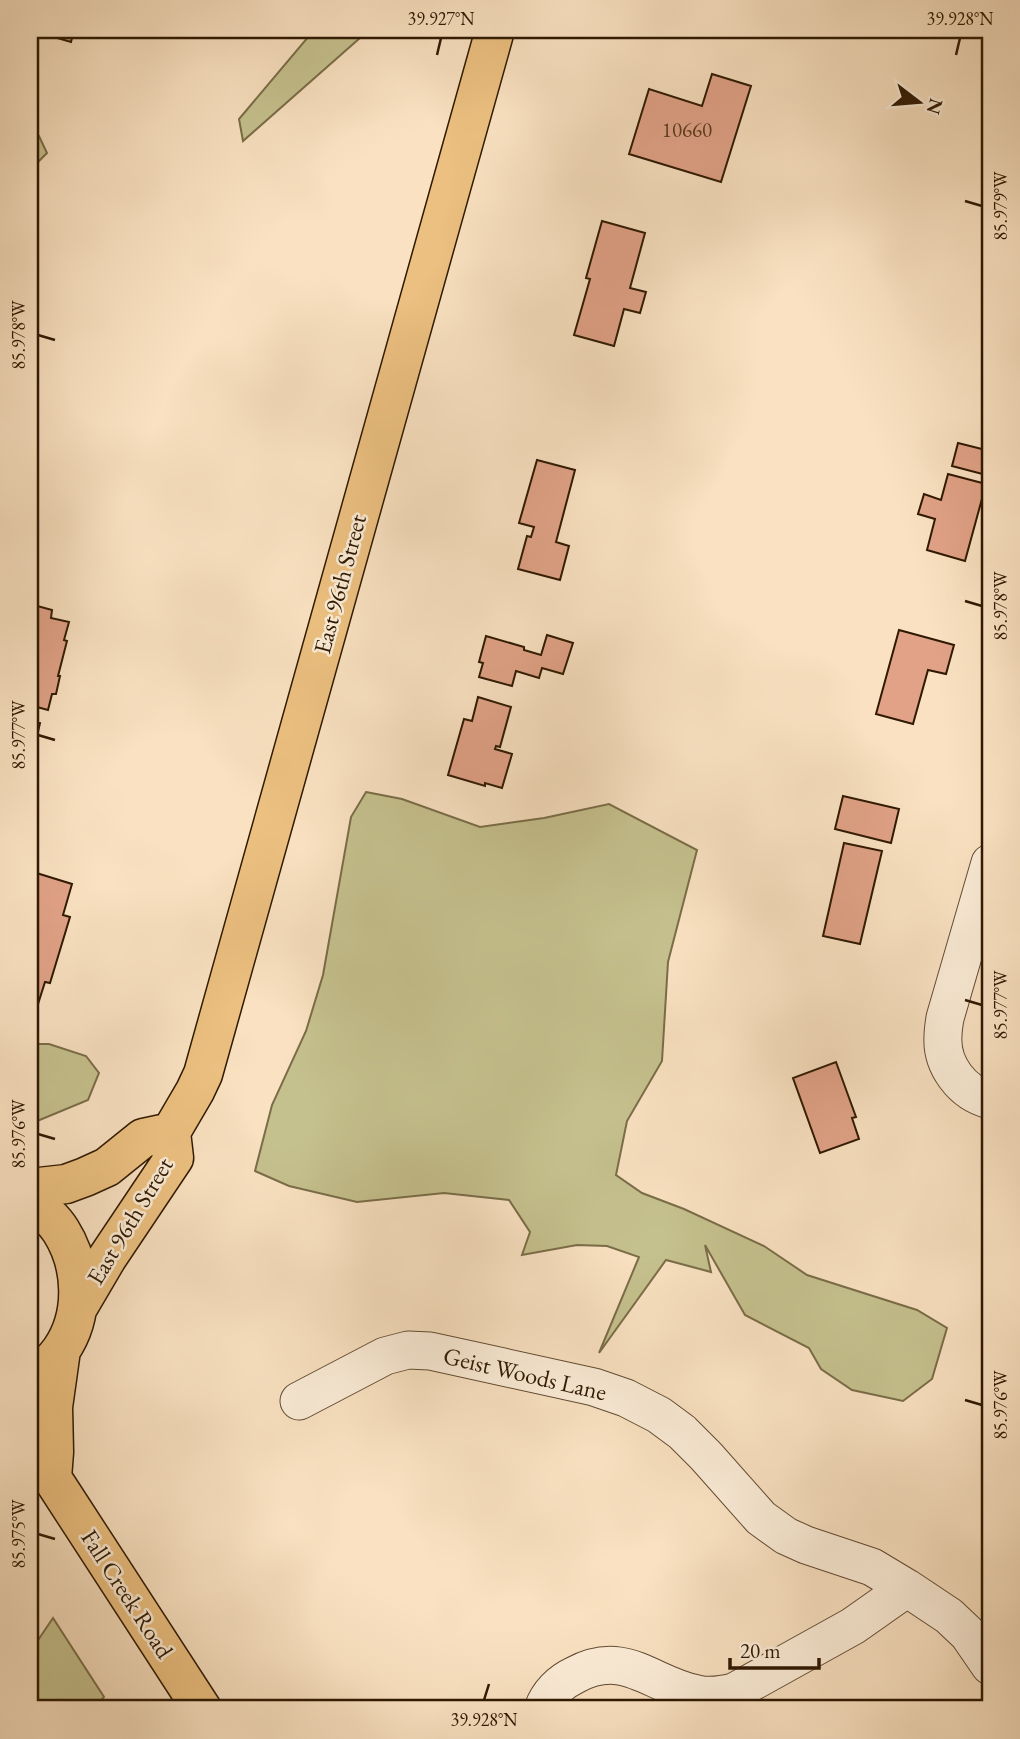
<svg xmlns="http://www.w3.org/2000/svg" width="1020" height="1739" viewBox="0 0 1020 1739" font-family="'EB Garamond',serif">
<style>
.green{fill:#c5c18e;stroke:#7a6d48;stroke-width:2}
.building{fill:#e1a287;stroke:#2f1902;stroke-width:2}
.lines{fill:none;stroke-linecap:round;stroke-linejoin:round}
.minor-casing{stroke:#624b32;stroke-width:39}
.major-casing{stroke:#2f1902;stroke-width:41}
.minor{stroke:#fbecd7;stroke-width:37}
.major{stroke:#ecc080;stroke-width:38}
.ticks{fill:none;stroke:#2f1902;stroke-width:2.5}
.labels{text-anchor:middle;stroke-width:5;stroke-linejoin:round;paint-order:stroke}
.number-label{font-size:21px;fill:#5c3b23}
.street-label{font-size:24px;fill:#2f1902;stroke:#fbecd7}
.neatline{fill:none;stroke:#2f1902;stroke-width:2.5}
.ticks-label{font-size:18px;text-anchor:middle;fill:#2f1902}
</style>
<rect width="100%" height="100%" fill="#f9e1c1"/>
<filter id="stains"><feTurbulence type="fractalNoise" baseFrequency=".00286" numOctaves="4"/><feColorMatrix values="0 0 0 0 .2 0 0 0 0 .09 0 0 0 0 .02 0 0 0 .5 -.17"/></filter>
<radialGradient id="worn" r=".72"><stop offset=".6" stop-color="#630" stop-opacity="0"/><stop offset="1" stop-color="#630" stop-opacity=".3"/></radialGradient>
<path class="green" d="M 314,30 L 369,30 L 243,141 L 239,119 Z
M 30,126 L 39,136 L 47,153 L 30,170 Z
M 366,792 L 402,799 L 480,827 L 544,818 L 609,804 L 697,850 L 668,962 L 662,1061 L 627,1121 L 616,1175 L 642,1193 L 684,1209 L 764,1246 L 807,1275 L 917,1310 L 947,1328 L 932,1379 L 903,1401 L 852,1390 L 821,1369 L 809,1348 L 745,1315 L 705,1245 L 711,1272 L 666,1260 L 599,1353 L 639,1257 L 607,1246 L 577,1245 L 522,1255 L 530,1232 L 509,1200 L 444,1193 L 357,1202 L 289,1186 L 255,1171 L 272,1105 L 306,1031 L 323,975 L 351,817 Z
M 30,1044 L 49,1044 L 86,1056 L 99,1073 L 88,1100 L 30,1124 Z
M 53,1618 L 104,1697 L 93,1709 L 30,1709 L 30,1652 Z"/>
<path class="building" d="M 30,30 L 74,30 L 71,42 Z
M 712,74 L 751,86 L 721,182 L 629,154 L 649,89 L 702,106 Z
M 602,221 L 645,233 L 630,288 L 646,292 L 640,313 L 624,309 L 614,346 L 574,335 L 590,279 L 586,278 Z
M 958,443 L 990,451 L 990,476 L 952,466 Z
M 537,460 L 575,470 L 556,542 L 569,546 L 560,580 L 518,569 L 527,536 L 531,537 L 534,527 L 519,523 Z
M 948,474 L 986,484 L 965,561 L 927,550 L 935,519 L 918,514 L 924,494 L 941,500 Z
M 30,604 L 52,610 L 51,618 L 69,622 L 64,640 L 67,641 L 58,676 L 60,676 L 56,694 L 52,694 L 48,710 L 37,707 L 33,722 L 40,723 L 33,753 L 30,752 Z
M 899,630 L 954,645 L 946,674 L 928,670 L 913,724 L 876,714 Z
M 547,635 L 573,643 L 563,674 L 542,668 L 539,678 L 516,671 L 512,686 L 479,677 L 483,663 L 479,662 L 486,636 L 524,647 L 524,650 L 541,655 Z
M 478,697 L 511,707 L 500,747 L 496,746 L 495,749 L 512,754 L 502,788 L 485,783 L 485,786 L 448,775 L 464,719 L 472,721 Z
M 843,796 L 899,809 L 891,843 L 835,829 Z
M 844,843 L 882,851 L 860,944 L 823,936 Z
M 30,871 L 72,884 L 63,915 L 70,917 L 50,983 L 45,982 L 38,1004 L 30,1002 Z
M 836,1062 L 856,1117 L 852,1118 L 859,1139 L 820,1153 L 793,1078 Z"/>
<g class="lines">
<g class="minor-casing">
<path id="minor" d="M 990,863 L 945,1018 C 944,1024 943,1030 943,1036 C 941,1065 962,1093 990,1100
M 299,1401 L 385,1356 L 408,1350 L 430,1351 L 594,1387 L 626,1398 L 659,1415 L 682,1432 L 706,1456 L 761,1518 L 786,1536 L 806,1545 L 872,1567 L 907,1588 L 949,1616 L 968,1634 L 990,1666
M 543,1709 C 548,1694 560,1682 575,1675 C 625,1648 651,1685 697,1694 C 710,1697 722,1695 734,1692 L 853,1626 L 907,1588"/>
</g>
<g class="major-casing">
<path id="major" d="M 30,1188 L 66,1184 L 85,1177 L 107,1167 L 143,1138 L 171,1132
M 30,1200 C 41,1209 53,1218 61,1231 C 83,1266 85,1315 61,1350 C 52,1363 41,1372 30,1381
M 77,1309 L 107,1258 L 174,1158 L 171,1132 L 195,1091 L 203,1074 L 495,30
M 30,1461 L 52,1478 L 202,1709
M 52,1478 L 54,1452 L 53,1407 L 61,1350"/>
</g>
<use href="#minor" class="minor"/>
<use href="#major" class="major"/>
</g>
<path class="ticks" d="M 437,55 L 441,38M 956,55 L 960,38M 965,201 L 982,206M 38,335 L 55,340M 965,601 L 982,606M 38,735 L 55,740M 965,1000 L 982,1005M 38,1134 L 55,1139M 965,1400 L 982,1405M 38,1534 L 55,1539M 484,1700 L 489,1684"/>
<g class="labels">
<g class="number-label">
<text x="687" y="137">10660</text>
</g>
<g class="street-label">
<text transform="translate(340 584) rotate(-75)" y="8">East 96th Street</text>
<text transform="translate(130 1221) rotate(-59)" y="8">East 96th Street</text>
<text transform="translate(525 1374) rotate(13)" y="8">Geist Woods Lane</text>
<text transform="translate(127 1594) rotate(57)" y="8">Fall Creek Road</text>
</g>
</g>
<rect width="1020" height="1739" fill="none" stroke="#f9e1c1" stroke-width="77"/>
<g transform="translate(919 102) rotate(106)" stroke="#fbecd7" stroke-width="5" paint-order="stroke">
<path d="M0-5L12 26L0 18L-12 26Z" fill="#2f1902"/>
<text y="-10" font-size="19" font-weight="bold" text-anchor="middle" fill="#2f1902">N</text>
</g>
<path d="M730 1658v10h89v-10" fill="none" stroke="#2f1902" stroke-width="3.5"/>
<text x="740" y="1658" font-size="21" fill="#2f1902" stroke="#fbecd7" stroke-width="5" paint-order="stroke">20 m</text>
<rect x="38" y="38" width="944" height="1662" class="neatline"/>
<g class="ticks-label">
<text x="441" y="25">39.927°N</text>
<text x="960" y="25">39.928°N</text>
<text transform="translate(1001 206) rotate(-90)" y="6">85.979°W</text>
<text transform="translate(19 335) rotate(-90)" y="6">85.978°W</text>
<text transform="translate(1001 606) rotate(-90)" y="6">85.978°W</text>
<text transform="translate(19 735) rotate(-90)" y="6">85.977°W</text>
<text transform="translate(1001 1005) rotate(-90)" y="6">85.977°W</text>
<text transform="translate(19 1134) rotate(-90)" y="6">85.976°W</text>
<text transform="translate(1001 1405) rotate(-90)" y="6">85.976°W</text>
<text transform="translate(19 1534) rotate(-90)" y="6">85.975°W</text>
<text x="484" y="1726">39.928°N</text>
</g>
<rect width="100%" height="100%" filter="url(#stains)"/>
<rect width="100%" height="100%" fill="url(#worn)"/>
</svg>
